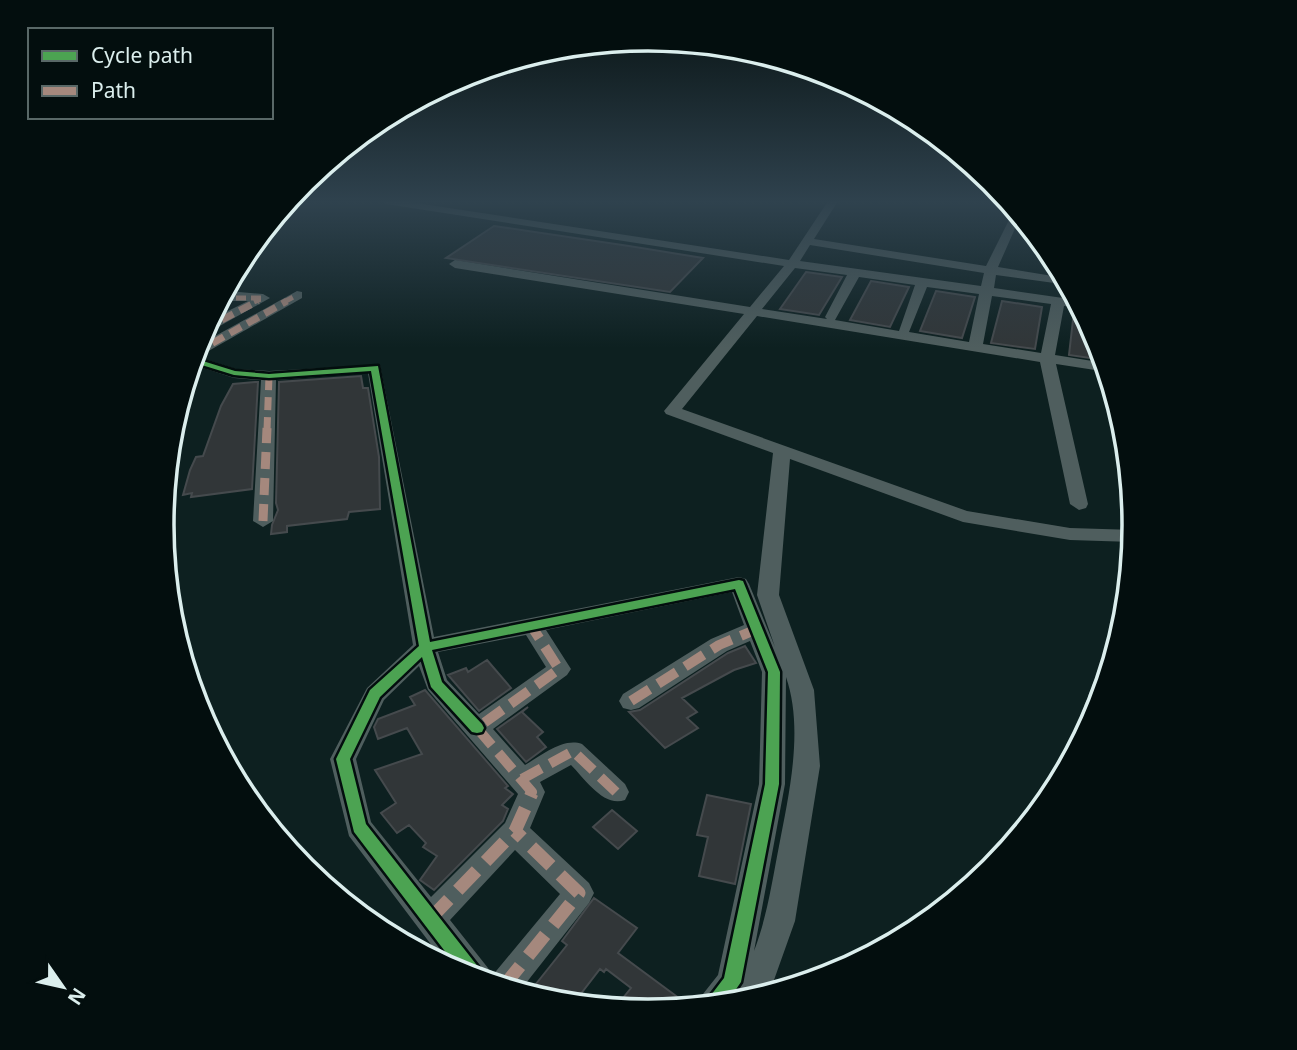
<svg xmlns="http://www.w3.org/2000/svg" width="1297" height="1050" viewBox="0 0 1297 1050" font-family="'Noto Sans',sans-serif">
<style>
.building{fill:#313638;stroke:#454a4d;stroke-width:2}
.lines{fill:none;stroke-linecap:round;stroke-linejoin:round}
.path-far2{stroke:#4d5a5a;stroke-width:2;stroke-dasharray:3.5 2;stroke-linecap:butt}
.path-far1{stroke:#4d5a5a;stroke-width:3.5;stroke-dasharray:6 4.5;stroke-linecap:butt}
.path{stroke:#4d5a5a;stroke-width:4.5;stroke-dasharray:8 5;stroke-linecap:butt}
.minor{fill:#4f5e5e;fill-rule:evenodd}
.quiet-far4{stroke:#a5887d;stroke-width:5;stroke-dasharray:10 5;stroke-linecap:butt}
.quiet-far3{stroke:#a5887d;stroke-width:7;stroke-dasharray:13 7;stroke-linecap:butt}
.quiet-far2{stroke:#a5887d;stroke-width:9;stroke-dasharray:17 9;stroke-linecap:butt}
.quiet-far1{stroke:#a5887d;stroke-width:10;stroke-dasharray:22 10;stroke-linecap:butt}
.quiet{stroke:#a5887d;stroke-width:13;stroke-dasharray:27 13;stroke-linecap:butt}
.cycleway-casing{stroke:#030e0e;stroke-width:5}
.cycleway{fill:#4ca352;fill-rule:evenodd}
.rim{fill:none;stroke:#dbeeed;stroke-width:3.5}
</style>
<rect width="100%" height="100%" fill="#0d2020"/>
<path class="building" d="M 494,226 L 629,246 L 703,258 L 670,292 L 446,258 Z
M 806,272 L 842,277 L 819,315 L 780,309 Z
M 871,281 L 909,287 L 890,327 L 850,320 Z
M 936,291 L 975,297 L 962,338 L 920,331 Z
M 1002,301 L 1042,307 L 1035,349 L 991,343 Z
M 1074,311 L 1084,312 L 1098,339 L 1104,360 L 1069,355 Z
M 361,376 L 363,388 L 368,388 L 379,457 L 380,509 L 349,512 L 347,519 L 287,526 L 287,532 L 271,534 L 272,525 L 278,510 L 276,503 L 279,382 Z
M 255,382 L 258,382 L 252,489 L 191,497 L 192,493 L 183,495 L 190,470 L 196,457 L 203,456 L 221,406 L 233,384 Z
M 745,646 L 756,663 L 734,670 L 682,698 L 697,712 L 687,718 L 698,728 L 665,748 L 629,712 L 640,710 L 728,653 Z
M 487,660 L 511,688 L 479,711 L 448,675 L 466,668 L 468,672 Z
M 425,690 L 508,786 L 505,788 L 513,794 L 502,805 L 508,809 L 503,821 L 434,890 L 420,880 L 437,856 L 423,847 L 426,843 L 409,825 L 397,833 L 381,813 L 396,803 L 375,770 L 422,754 L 407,728 L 378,739 L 374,727 L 378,719 L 415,705 L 410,697 Z
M 528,707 L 522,712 L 543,732 L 537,737 L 546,747 L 526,762 L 497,729 Z
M 707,795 L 751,804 L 735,884 L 699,876 L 708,837 L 697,835 Z
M 612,810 L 637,831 L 618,849 L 593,827 Z
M 594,898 L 637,928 L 618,953 L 691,1007 L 648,1012 L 615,1008 L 631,988 L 606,969 L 604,972 L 600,969 L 573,1004 L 553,1002 L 528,994 L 567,945 L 562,941 Z"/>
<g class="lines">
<path class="path-far2" d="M 178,408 L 189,383 L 187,380"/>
<path class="path-far1" d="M 1051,794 L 1127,603"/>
<path class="path" d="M 1049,800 L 1052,793"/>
<path class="minor" d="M 381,201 L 403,201 L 789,260 L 828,201 L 838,201 L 814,239 L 986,266 L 1015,208 L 1021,215 L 998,267 L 1065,278 L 1069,285 L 996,275 L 994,288 L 1077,300 L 1081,307 L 1064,306 L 1055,355 L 1105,363 L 1108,372 L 1056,364 L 1088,504 L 1086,508 L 1079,510 L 1070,504 L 1040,362 L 757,316 L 682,409 L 967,511 L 1070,528 L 1135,530 L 1133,542 L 1070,540 L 963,522 L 790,459 L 779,595 L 814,690 L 820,766 L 795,921 L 769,994 L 743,1002 L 698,1005 L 703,994 L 718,975 L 759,784 L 762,672 L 750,641 L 727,651 L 639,708 L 631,710 L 623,708 L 619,701 L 623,694 L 711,639 L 744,625 L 732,592 L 546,630 L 571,669 L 567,675 L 493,729 L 525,765 C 541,756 563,737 582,744 L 625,784 L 629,792 L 625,800 C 604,808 585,779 571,765 L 540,782 L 545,792 L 530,828 L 589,883 L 594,893 L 589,903 L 519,992 L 462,974 L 448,967 L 349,836 L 330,759 L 367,688 L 413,645 L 368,373 L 276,380 L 273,521 L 263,527 L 253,521 L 261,380 L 234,378 L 191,364 L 197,346 L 297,291 L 302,292 L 302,298 L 198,357 L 236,369 L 269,371 L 380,365 L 434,637 L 739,577 L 746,579 L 749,584 L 775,647 L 757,595 L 773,453 L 666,414 L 664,411 L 744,314 L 455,268 L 449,264 L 455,260 L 750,307 L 784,266 L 386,204 ZM 810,245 L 984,273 L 981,286 L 800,261 ZM 795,268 L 847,275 L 825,317 L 827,319 L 762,309 ZM 859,277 L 915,285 L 899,331 L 835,320 ZM 927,287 L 979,294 L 969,342 L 909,332 ZM 992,296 L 1051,304 L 1041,353 L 983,344 ZM 526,635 L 546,667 L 479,714 L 447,680 L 438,652 ZM 419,666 L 428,690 L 518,794 L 505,823 L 431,897 L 371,822 L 356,759 L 384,700 ZM 786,677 C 804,729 789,794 779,846 C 772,882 767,917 754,951 L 785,784 ZM 515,850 L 560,894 L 492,976 L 488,968 L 450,920 Z
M 239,292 L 263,294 L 270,298 L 209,332 L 202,333 L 208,321 L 248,301 L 219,301 L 223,294 Z"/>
<path class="quiet-far4" d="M 221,298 L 263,298 L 254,302
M 284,302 L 297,295"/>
<path class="quiet-far3" d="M 204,329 L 258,301
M 195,353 L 287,301
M 267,430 L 269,376"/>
<path class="quiet-far2" d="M 263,521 L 267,428"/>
<path class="quiet-far1" d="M 631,701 L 719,645 L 757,629
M 522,779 L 573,751 L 616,792
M 531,794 L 532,792 L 477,728 L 559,669 L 532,627"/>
<path class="quiet" d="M 430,919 L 515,831 L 532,793
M 503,987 L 579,893 L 515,831"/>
<g class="cycleway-casing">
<path id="cycleway" d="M 193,358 L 235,371 L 269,374 L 378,366 L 430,642 L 739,580 L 743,581 L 780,672 L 779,784 L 741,982 L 726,1004 L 705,1005 L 708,999 L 724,978 L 765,784 L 768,672 L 735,589 L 432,650 L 442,682 L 482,724 L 484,728 L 482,732 L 477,733 L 472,732 L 431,687 L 422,657 L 380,697 L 350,759 L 366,824 L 483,973 L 486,979 L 485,981 L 463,975 L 354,832 L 336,759 L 370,690 L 419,646 L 371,371 L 269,378 L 234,375 L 192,362 Z"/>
</g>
<use href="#cycleway" class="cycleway"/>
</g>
<linearGradient id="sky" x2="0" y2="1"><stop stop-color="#071212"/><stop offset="0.58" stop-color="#2f424e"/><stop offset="1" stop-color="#2f424e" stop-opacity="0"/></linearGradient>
<rect width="1297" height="348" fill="url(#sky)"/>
<path d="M0 0H1297V1050H0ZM174 525a474 474 0 1 1 948 0a474 474 0 1 1-948 0Z" fill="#030e0e" fill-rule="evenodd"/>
<path class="rim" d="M174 525a474 474 0 1 1 948 0a474 474 0 1 1-948 0Z"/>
<rect x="28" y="28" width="245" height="91" fill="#030e0e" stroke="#596867" stroke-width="2"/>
<rect x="42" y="51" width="35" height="10" fill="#4ca352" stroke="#596867" stroke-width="2"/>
<text x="91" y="63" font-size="21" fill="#dbeeed">Cycle path</text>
<rect x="42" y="86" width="35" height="10" fill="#a5887d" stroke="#596867" stroke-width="2"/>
<text x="91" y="98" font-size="21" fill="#dbeeed">Path</text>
<g transform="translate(63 987) rotate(124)" stroke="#030e0e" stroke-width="5" paint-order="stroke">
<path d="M0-5L12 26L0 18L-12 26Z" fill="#dbeeed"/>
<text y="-10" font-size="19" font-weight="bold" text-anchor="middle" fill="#dbeeed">N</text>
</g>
</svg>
